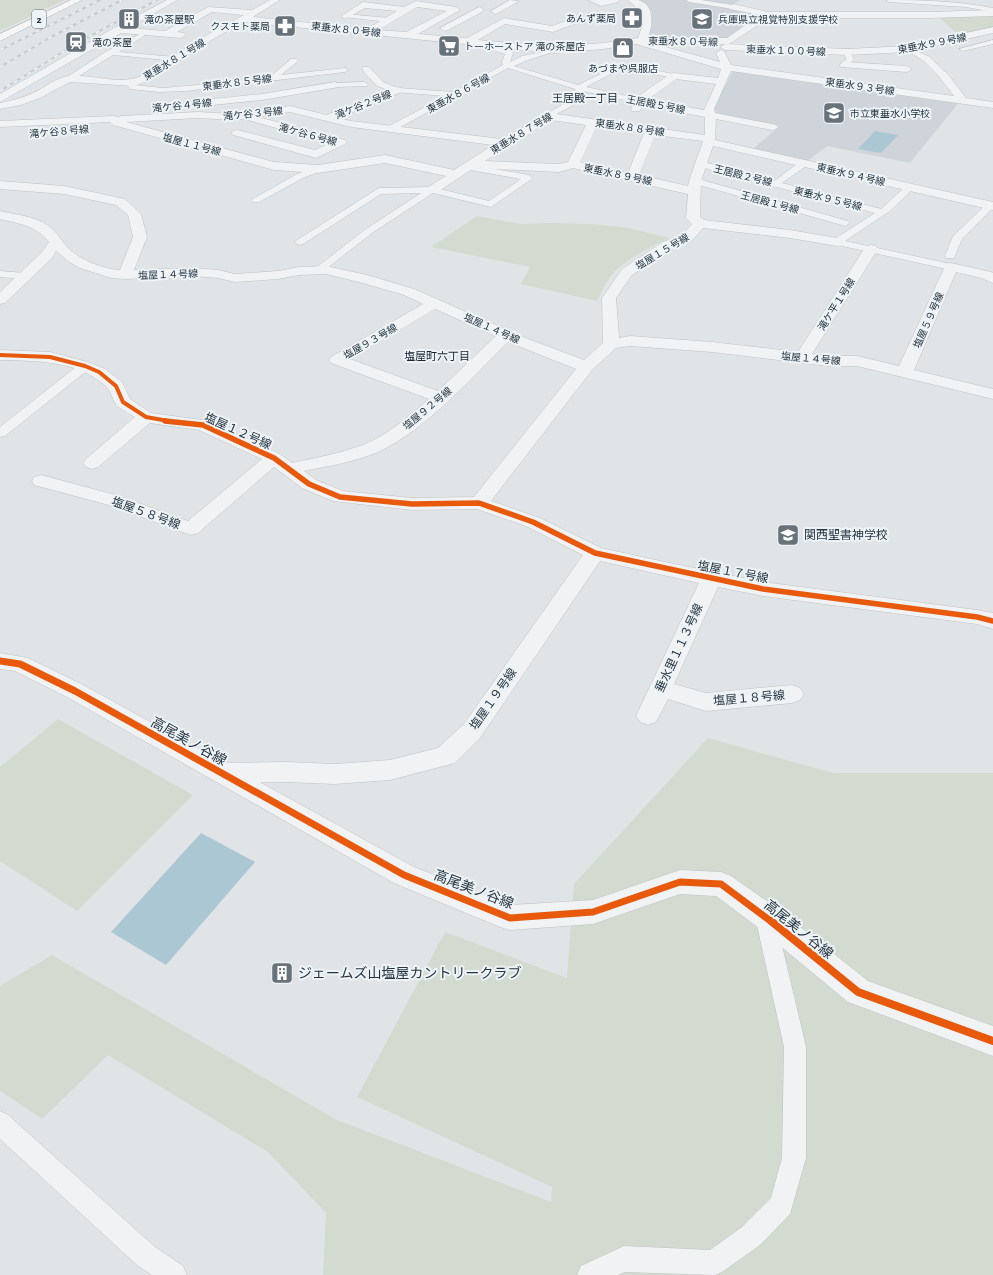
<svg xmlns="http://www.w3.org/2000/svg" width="993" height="1275" viewBox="0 0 993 1275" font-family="'Alegreya Sans','Noto Sans JP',sans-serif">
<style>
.built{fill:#ced4da}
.green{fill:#d3dbd0}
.water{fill:#abc7d4}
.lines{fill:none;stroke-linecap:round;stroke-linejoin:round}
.service-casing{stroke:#bfc2c4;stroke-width:1}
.minor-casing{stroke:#bfc2c4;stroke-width:1}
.tertiary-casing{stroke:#bfc2c4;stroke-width:1}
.trunk-casing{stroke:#b3b7bb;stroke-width:1}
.service{fill:#f0f2f3;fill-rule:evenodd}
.minor{fill:#f0f2f3;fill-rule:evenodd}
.tertiary{fill:#f0f2f3;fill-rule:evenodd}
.trunk{fill:#f5f5f6;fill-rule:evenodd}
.rail-casing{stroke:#c8cbce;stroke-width:2}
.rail{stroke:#edf3f6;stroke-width:1.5;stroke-dasharray:4;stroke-linecap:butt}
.cycleway-far3-casing{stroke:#edf3f6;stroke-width:6}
.cycleway-far2-casing{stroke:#edf3f6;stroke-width:8}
.cycleway-far1-casing{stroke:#edf3f6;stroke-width:10}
.cycleway-casing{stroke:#edf3f6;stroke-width:11}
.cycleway-far3{stroke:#e8590c;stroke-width:4}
.cycleway-far2{stroke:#e8590c;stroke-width:5.5}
.cycleway-far1{stroke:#e8590c;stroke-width:7}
.cycleway{stroke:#e8590c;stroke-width:8}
.labels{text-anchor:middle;stroke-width:4;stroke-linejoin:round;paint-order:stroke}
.far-poi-label{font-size:10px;fill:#253541;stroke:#edf3f6;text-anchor:start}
.far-street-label{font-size:10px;fill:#253541;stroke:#edf3f6}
.shield{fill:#edf3f6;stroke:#616e77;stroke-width:1}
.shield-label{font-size:11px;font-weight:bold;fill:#253541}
.far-neighbourhood-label{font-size:11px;fill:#182532;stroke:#edf3f6}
.street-label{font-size:12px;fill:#253541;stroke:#edf3f6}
.poi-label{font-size:12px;fill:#253541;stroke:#edf3f6;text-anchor:start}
.near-street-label{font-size:14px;fill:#253541;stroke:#edf3f6}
.near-poi-label{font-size:14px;fill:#253541;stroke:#edf3f6;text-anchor:start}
</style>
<rect width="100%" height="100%" fill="#e1e4e6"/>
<path class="built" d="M 638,0 L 740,0 L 730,7 L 761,14 L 725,39 L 649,38 L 652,12 Z
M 734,69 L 960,101 L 910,163 L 827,146 L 807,161 L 753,149 L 775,130 L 718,118 L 714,107 Z"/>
<path class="green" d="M 0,0 L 65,0 L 0,31 Z
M 993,16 L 993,28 L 958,35 L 939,17 Z
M 477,216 L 520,224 L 550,223 L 592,224 L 629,228 L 669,238 C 649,248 625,259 610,277 C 605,284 601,294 597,301 L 521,284 L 530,267 L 431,247 Z
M 58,719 L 193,795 L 77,911 L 0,861 L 0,767 Z
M 708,738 L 833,773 L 993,773 L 993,1275 L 323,1275 L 326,1213 L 268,1152 L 108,1055 L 42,1119 L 0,1091 L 0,986 L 52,955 L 337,1120 L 551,1202 L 552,1187 L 357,1097 L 445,932 L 567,978 L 574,884 Z"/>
<path class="water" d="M 875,131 L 898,135 L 881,153 L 858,149 Z
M 201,833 L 255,862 L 166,965 L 111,932 Z"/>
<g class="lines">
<g class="service-casing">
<path id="service" d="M 686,0 L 701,0 L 733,5 L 736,7 L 733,9 L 689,2 Z
M 886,0 C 922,0 957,1 993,8 L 993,12 L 966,7 L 889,2 Z
M 345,14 L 389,18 L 392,20 L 389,22 L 343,17 L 343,15 Z
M 142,33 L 144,34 L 144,36 L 119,52 L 175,57 L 178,57 L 178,61 L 113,55 L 71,81 L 65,81 L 64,79 L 107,51 Z
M 993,40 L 993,44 L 963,51 L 959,49 Z
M 486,41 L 488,42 L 491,46 L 512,51 L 513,53 L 510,62 L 522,56 L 556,49 L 556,51 L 528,60 L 514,66 L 578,85 L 621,64 L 674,74 L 678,76 L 674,78 L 622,68 L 586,87 L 641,99 L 641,103 L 638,103 L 583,91 L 583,100 L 549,118 L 545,116 L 546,114 L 576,97 L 575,89 L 508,68 L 395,130 L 389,130 L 388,128 L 389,126 L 446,96 L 394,92 L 377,86 L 363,71 L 363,67 L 369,67 L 383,82 L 398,88 L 454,92 L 503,65 L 502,62 L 505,54 L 486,48 L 483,43 Z
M 908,47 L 930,57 L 945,72 L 945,76 L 939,76 L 924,61 L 906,50 L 904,49 Z
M 847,50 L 849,51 L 854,59 L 847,67 L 841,67 L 840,65 L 846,59 L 843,52 Z
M 291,59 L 297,59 L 298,61 L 281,75 L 345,68 L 349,70 L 345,72 L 186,91 L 159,92 L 130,89 L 126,84 L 130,82 L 135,85 L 163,88 L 209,84 L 270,77 Z
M 364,82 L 368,84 L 367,86 L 335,87 L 331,85 L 335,83 Z
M 700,161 L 774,181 L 800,162 L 806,162 L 807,164 L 806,166 L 782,183 L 881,209 L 907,185 L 913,185 L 915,187 L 913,189 L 890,211 L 845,241 L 951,264 L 956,267 L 951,270 L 833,244 L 832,242 L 833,240 L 875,213 L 697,166 L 696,164 L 697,162 Z
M 467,164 L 529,175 L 533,178 L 491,207 L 433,193 L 372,233 L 321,273 L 317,274 L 312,271 L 366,229 L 421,193 L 381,194 L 303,244 L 299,245 L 294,242 L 379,188 L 432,187 L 489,201 L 521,179 L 464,169 L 463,167 Z
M 318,166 L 321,167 L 322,169 L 321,171 L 303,178 L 259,202 L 253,202 L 251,200 L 297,174 Z
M 695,178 L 848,221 L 850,223 L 845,226 L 842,225 L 692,183 L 690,181 L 692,179 Z
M 991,202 L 993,203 L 993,208 L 962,239 L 954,258 L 946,258 L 945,256 L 953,236 L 988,203 Z
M 0,271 L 25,273 L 30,276 L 25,279 L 0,277 Z
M 85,362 L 89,363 L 91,366 L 89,369 L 5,436 L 0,437 L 0,427 L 81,363 Z
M 765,907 L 772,910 L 775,916 L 806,1047 L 806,1158 L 790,1214 L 760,1245 L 722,1272 L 715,1275 L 625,1272 L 618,1275 L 577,1275 L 581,1266 L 624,1246 L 710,1250 L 742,1227 L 771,1198 L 782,1158 L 784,1047 L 755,916 L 758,910 Z
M 0,1111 L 8,1115 L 155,1247 L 183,1266 L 187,1275 L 152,1275 L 137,1265 L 0,1139 Z"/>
</g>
<g class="minor-casing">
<path id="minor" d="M 167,0 L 177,0 L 129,28 L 165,31 L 208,7 L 252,10 L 270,0 L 280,0 L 253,17 L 367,29 L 397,11 L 365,8 L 345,19 L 341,16 L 363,2 L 404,7 L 416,1 L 456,7 L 460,10 L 418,34 L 467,38 L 504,18 L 552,26 L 571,19 L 577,19 L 579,21 L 577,23 L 553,32 L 505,24 L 478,40 L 554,47 L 603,43 L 638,38 L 643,24 L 642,13 L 628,0 C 631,0 635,0 638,0 C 655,4 653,26 648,37 L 727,38 L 760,15 L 730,9 L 729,7 L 733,4 L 768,12 L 930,12 L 993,10 L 993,16 L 930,18 L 769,18 L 729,44 L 651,43 L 720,62 L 716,53 L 721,50 L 724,51 L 731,65 L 954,96 L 937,74 L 938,72 L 946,72 L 966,98 L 993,102 L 993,108 L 731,71 L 714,109 L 715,113 L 772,124 L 776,125 L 778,127 L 776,129 L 772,130 L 716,119 L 715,140 L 993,202 L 993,210 L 713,146 L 701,181 L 700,217 L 704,220 L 790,230 L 837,238 L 842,239 L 844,242 L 842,245 L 837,246 L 790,238 L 703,228 L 692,241 L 673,248 L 632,275 L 616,298 L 619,338 L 630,336 L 712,342 L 798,352 L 864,249 L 866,246 L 871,245 L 876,246 L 878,249 L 812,354 L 829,356 L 857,356 L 899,366 L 946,264 L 951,263 L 991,272 L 993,273 L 993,283 L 981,278 L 956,272 L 914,370 L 993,389 L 993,399 L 857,366 L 829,366 L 712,352 L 630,346 L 616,348 L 592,370 L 491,501 L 540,518 L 601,548 L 665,562 L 763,582 L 977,610 L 993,613 L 993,629 L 977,624 L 763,596 L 718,587 L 674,684 L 706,693 L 792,685 L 800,688 L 804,694 L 800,700 L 792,703 L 706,711 L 668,699 L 656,722 L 648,725 L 640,722 L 636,716 L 699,583 L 600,561 L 480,738 L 455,763 L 390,780 L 335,784 L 286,782 L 223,783 L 214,780 L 211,773 L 214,766 L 223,763 L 286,762 L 335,764 L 390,760 L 438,748 L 464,724 L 583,555 L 526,526 L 477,509 L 412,510 L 333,501 L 302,488 L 274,467 L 198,533 L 191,535 L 105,504 L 34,485 L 32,481 L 34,477 L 41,475 L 119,496 L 188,521 L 262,459 L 199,430 L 150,423 L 98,467 L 92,469 L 86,467 L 83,463 L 86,459 L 135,417 C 129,413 119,409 115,403 C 112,398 111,391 107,387 C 78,360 37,361 0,360 L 0,350 L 50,352 L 91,363 L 105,369 L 122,382 L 130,399 L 151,413 L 209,421 L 280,454 L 292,463 C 316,458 340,453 363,445 C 388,435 409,416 429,399 L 331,363 L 329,360 L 331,357 L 423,304 L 404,295 L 359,282 L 326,274 L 299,275 L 278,279 L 235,282 L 218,278 L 194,276 L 125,279 L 111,278 L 80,268 L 69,262 L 56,251 L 52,258 L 5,303 L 0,304 L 0,292 L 42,252 L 49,242 C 35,225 20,224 0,219 L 0,211 C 16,215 37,216 50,227 C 58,233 62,242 69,249 C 81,260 103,269 120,270 L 133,237 L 128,215 L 116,205 L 64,194 L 0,189 L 0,181 L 64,186 L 125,199 L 141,214 L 147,237 L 134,270 L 194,268 L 218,270 L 235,274 L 278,271 L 299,267 L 326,266 L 367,275 L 414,289 L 523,337 L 584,360 L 603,343 L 602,298 L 622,269 L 663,242 L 682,235 L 692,224 L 686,218 L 688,194 L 573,168 L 559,172 L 474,168 L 436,193 L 428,193 L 426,190 L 428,187 L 446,176 L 385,163 L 318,173 L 274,170 L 113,125 L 110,122 L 0,127 L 0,121 L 113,116 L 118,117 L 122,116 L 198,112 L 234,114 L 290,106 L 327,115 L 397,87 L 401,88 L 402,90 L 401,92 L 339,118 L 351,121 L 502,139 L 549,113 L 705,135 L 705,117 L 642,105 L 640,111 L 632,111 L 631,109 L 634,99 L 670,74 L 674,73 L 718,78 L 721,69 L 636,44 L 603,49 L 554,53 L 244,22 L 213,39 L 147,81 L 134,86 L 70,82 L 40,98 L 21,105 L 0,109 L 0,103 C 11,101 22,98 33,93 C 44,88 57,77 69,76 C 92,74 117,85 139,77 L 207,35 L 244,15 L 212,12 L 177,32 L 184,33 L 186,35 L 181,38 L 121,33 L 0,102 L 0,94 L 114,28 ZM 417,7 L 447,11 L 406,32 L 378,30 ZM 676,79 L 716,84 L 704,110 L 647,100 ZM 290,112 L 351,127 L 493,145 L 454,170 L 385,155 L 318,165 L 274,162 L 126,122 L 198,118 L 234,120 L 244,119 L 330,143 L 315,150 L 237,130 L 233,131 L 231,133 L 233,135 L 316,158 L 345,144 L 347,142 L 345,140 L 258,117 ZM 551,120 L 586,125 L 568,162 L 559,164 L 485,161 ZM 597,126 L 644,133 L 628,173 L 580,162 ZM 655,135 L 703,141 L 689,181 L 688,186 L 639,175 ZM 435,309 L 496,336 L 438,391 L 350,359 ZM 508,342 L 576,369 L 474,497 L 412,498 L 343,491 L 316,480 L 304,471 C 328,466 355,462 378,452 C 427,429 469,380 508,342 Z
M 510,0 L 519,1 L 498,13 L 495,14 L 491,11 Z
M 588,0 L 619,0 L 618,2 L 601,6 Z
M 479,7 L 482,8 L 483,10 L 482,12 L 448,30 L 445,31 L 440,28 Z
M 993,27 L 993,33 L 908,52 L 847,55 L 725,50 L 720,47 L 725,44 L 847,49 L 908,46 Z
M 845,62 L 907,66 L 912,69 L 907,72 L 841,67 L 840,65 L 841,63 Z
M 335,82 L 340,85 L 339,87 L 262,100 L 193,107 L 188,104 L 193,101 L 262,94 Z"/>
</g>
<g class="tertiary-casing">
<path id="tertiary" d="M 0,653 L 28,658 L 83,685 L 414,867 L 511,905 L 593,900 L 680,870 L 721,872 L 731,876 L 775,907 L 868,981 L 993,1026 L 993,1056 L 848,1002 L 755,925 L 716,896 L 680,894 L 593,924 L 510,930 L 500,927 L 394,883 L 67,697 L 15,671 L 0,669 Z"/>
</g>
<g class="trunk-casing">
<path id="trunk" d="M 71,0 L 82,0 L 0,41 L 0,34 Z"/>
</g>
<use href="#service" class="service"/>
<use href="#minor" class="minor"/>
<use href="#tertiary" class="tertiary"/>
<use href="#trunk" class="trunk"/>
<g class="rail-casing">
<path id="rail" d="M 0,50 L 100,0
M 0,67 L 51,37 L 122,0
M 0,91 L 79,42 L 157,0"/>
</g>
<use href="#rail" class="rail"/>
<g class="cycleway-far3-casing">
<path id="cycleway-far3" d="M 0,355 L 50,357 L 85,366 L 99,372 L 116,386 L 123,402 L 146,417 L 174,422"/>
</g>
<g class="cycleway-far2-casing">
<path id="cycleway-far2" d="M 165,421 L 203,425 L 274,458 L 309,484 L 340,497 L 412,504 L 479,503 L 533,522 L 595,553 L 763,589 L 977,617 L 993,621"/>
</g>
<g class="cycleway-far1-casing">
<path id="cycleway-far1" d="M 0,661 L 20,664 L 75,691 L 404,875 L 510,918 L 593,912 L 680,882 L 721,884 L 772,922"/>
</g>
<g class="cycleway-casing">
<path id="cycleway" d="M 771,921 L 858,992 L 993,1041"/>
</g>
<use href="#cycleway-far3" class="cycleway-far3"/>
<use href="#cycleway-far2" class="cycleway-far2"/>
<use href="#cycleway-far1" class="cycleway-far1"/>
<use href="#cycleway" class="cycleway"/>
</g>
<defs>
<g id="pharmacy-square" transform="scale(1.15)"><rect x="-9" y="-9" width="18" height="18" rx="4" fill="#67727b" stroke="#edf3f6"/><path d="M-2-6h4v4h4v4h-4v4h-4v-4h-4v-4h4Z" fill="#fff"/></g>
<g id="building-square" transform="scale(1.15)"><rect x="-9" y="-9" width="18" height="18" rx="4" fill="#67727b" stroke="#edf3f6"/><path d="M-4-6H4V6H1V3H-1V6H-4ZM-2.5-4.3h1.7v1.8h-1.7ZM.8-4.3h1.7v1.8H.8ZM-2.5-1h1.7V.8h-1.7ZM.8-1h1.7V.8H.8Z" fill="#fff"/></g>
<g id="school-square" transform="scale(1.15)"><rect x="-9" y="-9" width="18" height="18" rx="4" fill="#67727b" stroke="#edf3f6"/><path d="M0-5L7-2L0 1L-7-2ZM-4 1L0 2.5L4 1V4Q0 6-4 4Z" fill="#fff"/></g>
<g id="station-square" transform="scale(1.15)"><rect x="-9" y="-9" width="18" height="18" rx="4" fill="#67727b" stroke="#edf3f6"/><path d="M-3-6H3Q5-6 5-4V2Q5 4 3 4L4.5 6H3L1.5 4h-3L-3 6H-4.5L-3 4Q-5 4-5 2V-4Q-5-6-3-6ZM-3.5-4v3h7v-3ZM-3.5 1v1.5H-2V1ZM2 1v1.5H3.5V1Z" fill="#fff"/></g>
<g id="supermarket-square" transform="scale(1.15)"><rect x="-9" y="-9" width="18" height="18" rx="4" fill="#67727b" stroke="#edf3f6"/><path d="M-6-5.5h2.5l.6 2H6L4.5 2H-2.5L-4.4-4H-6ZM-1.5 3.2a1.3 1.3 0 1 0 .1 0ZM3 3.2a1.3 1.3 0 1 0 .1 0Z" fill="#fff"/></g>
<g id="shop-square" transform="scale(1.15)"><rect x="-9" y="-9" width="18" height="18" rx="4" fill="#67727b" stroke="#edf3f6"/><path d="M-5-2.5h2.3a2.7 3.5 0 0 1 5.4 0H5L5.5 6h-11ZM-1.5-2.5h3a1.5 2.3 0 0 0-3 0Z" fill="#fff"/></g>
</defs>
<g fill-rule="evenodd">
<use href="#pharmacy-square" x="632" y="18"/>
<use href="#building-square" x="129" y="19"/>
<use href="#school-square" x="702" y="19"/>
<use href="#pharmacy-square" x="285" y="26"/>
<use href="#station-square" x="76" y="42"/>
<use href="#supermarket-square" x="449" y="46"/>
<use href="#shop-square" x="623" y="48"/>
<use href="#school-square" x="834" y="113"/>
<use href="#school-square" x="788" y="535"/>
<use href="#building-square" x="282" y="973"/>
</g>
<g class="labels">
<g class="far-poi-label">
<text x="616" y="22" text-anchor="end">あんず薬局</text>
<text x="144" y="23">滝の茶屋駅</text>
<text x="718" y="23">兵庫県立視覚特別支援学校</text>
<text x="270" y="30" text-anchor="end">クスモト薬局</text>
<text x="92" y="46">滝の茶屋</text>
<text x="464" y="50">トーホーストア 滝の茶屋店</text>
<text x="623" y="72" text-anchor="middle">あづまや呉服店</text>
<text x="850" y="117">市立東垂水小学校</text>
</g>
<g class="far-street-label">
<text transform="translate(346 29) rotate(6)" y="4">東垂水８０号線</text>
<text transform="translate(683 41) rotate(1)" y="4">東垂水８０号線</text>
<text transform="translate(932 43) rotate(-11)" y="4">東垂水９９号線</text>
<text transform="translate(786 50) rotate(2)" y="4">東垂水１００号線</text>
<text transform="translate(174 59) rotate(-31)" y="4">東垂水８１号線</text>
<text transform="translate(237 82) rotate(-7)" y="4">東垂水８５号線</text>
<text transform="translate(860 86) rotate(8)" y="4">東垂水９３号線</text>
<text transform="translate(458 93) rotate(-29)" y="4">東垂水８６号線</text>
<text transform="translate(363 104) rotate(-22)" y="4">滝ケ谷２号線</text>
<text transform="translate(656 104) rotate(11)" y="4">王居殿５号線</text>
<text transform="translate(182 105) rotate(-6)" y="4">滝ケ谷４号線</text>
<text transform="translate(253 113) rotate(-6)" y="4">滝ケ谷３号線</text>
<text transform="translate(630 127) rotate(8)" y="4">東垂水８８号線</text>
<text transform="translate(59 131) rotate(-5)" y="4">滝ケ谷８号線</text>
<text transform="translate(521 133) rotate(-31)" y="4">東垂水８７号線</text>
<text transform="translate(308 134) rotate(15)" y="4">滝ケ谷６号線</text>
<text transform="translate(192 144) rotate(15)" y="4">塩屋１１号線</text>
<text transform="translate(618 174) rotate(12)" y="4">東垂水８９号線</text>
<text transform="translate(851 174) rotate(13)" y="4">東垂水９４号線</text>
<text transform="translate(743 175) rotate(14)" y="4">王居殿２号線</text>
<text transform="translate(828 198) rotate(14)" y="4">東垂水９５号線</text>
<text transform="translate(770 202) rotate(15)" y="4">王居殿１号線</text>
<text transform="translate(662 251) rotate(-31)" y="4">塩屋１５号線</text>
<text transform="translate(168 274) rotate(-2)" y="4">塩屋１４号線</text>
<text transform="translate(836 304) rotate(-58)" y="4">滝ケ平１号線</text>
<text transform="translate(928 320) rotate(-66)" y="4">塩屋５９号線</text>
<text transform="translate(492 328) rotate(24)" y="4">塩屋１４号線</text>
<text transform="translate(370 341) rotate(-30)" y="4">塩屋９３号線</text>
<text transform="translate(811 358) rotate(5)" y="4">塩屋１４号線</text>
<text transform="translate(427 408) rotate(-40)" y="4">塩屋９２号線</text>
</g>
<rect class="shield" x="32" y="10" width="14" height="18" rx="3"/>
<g class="shield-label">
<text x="39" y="23">2</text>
</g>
<g class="far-neighbourhood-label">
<text x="585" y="102">王居殿一丁目</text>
<text x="437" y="360">塩屋町六丁目</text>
</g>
<g class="street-label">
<text transform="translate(238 431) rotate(24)" y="4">塩屋１２号線</text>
<text transform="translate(146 513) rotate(20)" y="4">塩屋５８号線</text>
<text transform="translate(733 572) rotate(11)" y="4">塩屋１７号線</text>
<text transform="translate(679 648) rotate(-65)" y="4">垂水里１１３号線</text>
<text transform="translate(749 698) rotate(-5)" y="4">塩屋１８号線</text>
<text transform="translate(493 699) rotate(-55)" y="4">塩屋１９号線</text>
</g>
<g class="poi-label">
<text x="804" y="539">関西聖書神学校</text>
</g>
<g class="near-street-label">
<text transform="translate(189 741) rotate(29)" y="5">高尾美ノ谷線</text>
<text transform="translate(474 889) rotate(21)" y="5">高尾美ノ谷線</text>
<text transform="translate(799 929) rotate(39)" y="5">高尾美ノ谷線</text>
</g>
<g class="near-poi-label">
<text x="298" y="978">ジェームズ山塩屋カントリークラブ</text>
</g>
</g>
</svg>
